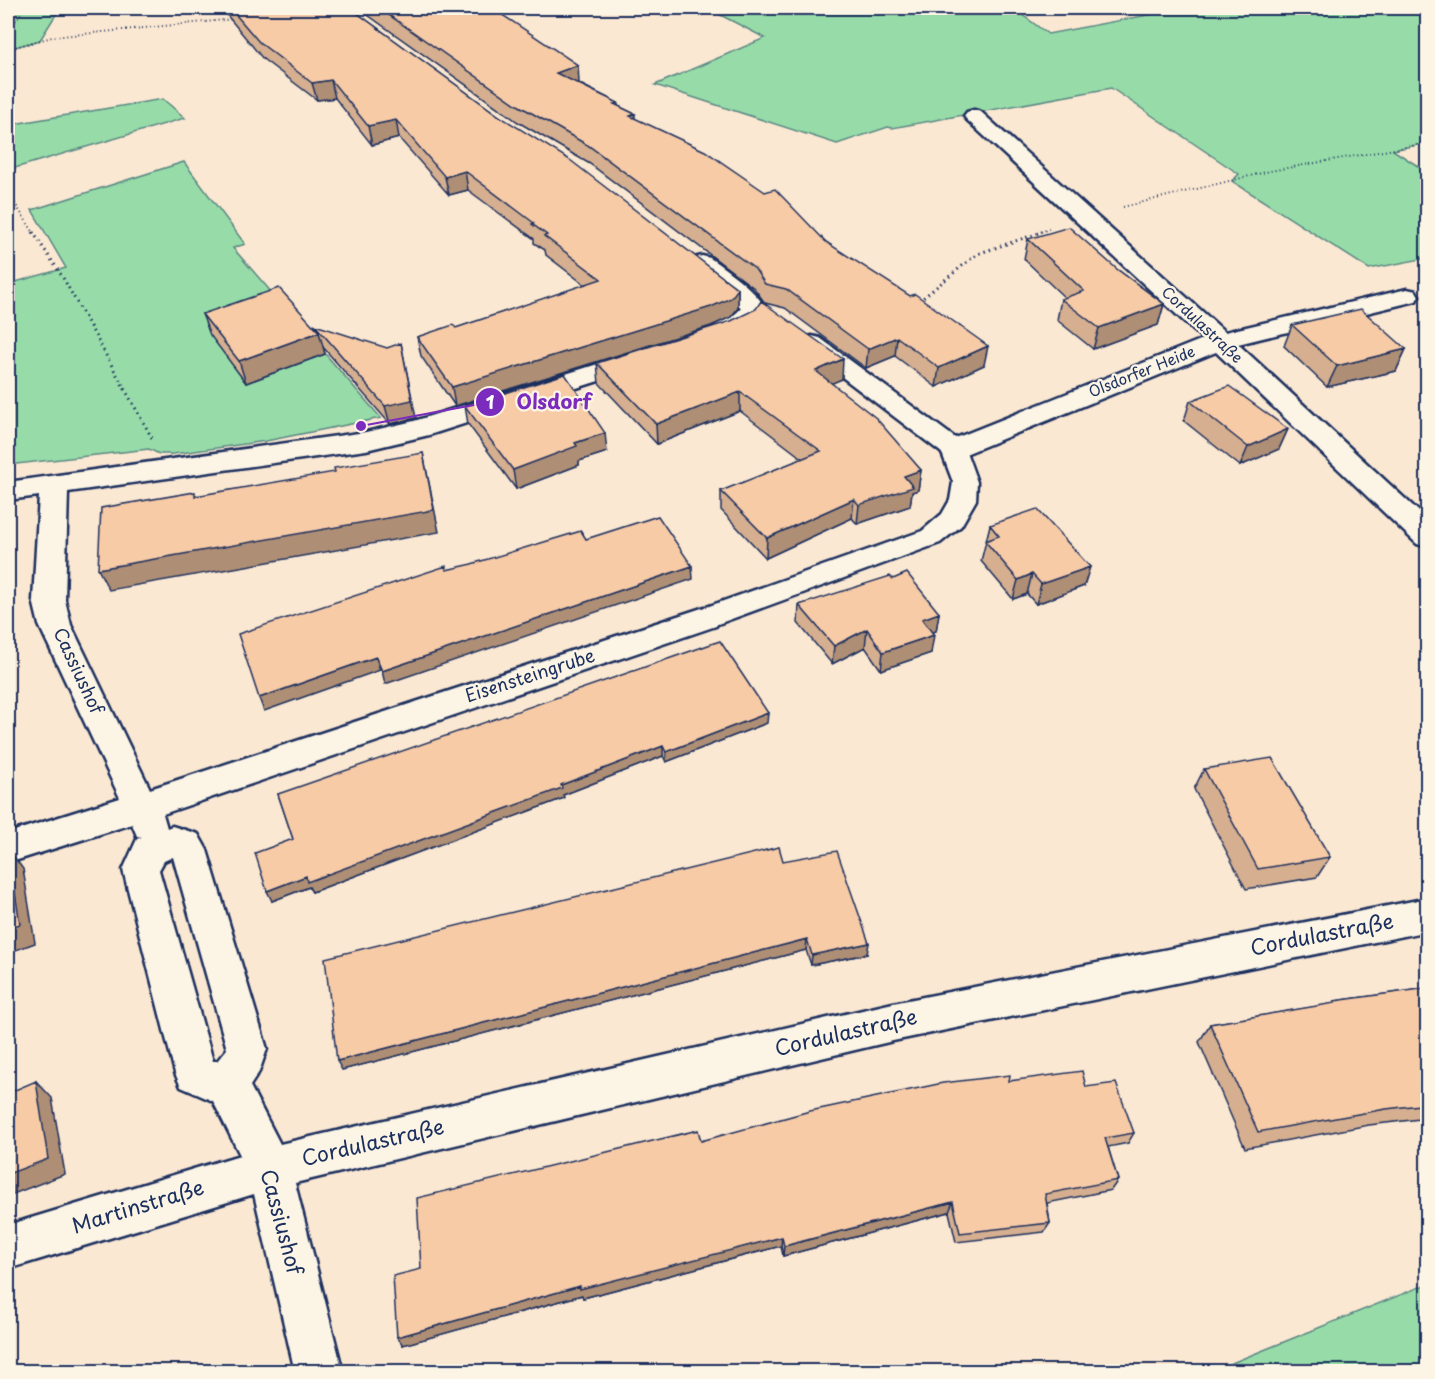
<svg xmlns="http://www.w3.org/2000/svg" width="1435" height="1379" viewBox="0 0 1435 1379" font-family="'Playpen Sans',sans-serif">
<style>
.green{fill:#97dca8;stroke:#598683;stroke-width:1.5}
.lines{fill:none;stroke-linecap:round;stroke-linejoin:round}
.service-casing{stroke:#1b2f5e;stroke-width:5}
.minor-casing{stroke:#1b2f5e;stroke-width:5}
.path-far1{stroke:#1b2f5e;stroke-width:2;stroke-dasharray:1 3;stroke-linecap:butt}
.path{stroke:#1b2f5e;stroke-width:3;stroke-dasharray:1.5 4;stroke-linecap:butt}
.service{fill:#fcf5e5;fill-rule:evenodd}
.minor{fill:#fcf5e5;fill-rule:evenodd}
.wall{fill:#d5af90;stroke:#1b2f5e;stroke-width:1.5}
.shaded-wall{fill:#ae8e75;stroke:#1b2f5e;stroke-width:1.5}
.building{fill:#f8cba7;stroke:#1b2f5e;stroke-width:1.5}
.labels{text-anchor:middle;stroke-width:4.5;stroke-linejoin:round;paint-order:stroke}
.far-street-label{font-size:15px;fill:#1b2f5e;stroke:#fcf5e5}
.street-label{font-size:18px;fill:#1b2f5e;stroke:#fcf5e5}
.near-street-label{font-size:21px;fill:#1b2f5e;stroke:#fcf5e5}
.leader{fill:none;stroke:#7b2cbf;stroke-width:2}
.callout-dot{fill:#7b2cbf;stroke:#fcf5e5;stroke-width:2}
.mark-label{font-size:18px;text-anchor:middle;font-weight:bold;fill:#fff}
.callout-label{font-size:20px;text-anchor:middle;font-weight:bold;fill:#7b2cbf;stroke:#fcf5e5;stroke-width:4.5;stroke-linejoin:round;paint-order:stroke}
</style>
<rect width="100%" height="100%" fill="#fbe8d2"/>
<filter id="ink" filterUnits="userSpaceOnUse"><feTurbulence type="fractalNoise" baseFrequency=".0167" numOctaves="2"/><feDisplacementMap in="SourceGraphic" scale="12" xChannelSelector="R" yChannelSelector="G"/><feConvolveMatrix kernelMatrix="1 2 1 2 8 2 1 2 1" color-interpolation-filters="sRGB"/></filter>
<g filter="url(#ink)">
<path class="green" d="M 8,8 L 60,8 L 40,40 L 8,49 Z
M 707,8 L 817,8 L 824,12 L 843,8 L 1013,8 L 1048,34 L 1185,8 L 1427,8 L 1427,143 L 1393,150 L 1427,172 L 1427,258 L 1369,269 L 1232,181 L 1239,174 L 1111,88 L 892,128 L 888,127 L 837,144 L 655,85 L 765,38 Z
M 163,99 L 185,118 L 8,170 L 8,125 Z
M 184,162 L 245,244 L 233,248 L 381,418 L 266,441 L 173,454 L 159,454 L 149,449 L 8,465 L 8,284 L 66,268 L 32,210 Z
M 1427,1284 L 1427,1371 L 1212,1371 Z"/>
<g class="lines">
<g class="service-casing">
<path id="service" d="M 812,336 L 820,338 L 962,443 L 965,449 L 977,482 L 976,500 L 961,526 L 940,543 L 715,625 L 705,628 L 695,625 L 691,618 L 695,611 L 922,531 L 942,514 L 950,500 L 953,482 L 942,453 L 804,348 L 801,343 L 804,338 Z"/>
</g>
<g class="minor-casing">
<path id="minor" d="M 974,110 L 981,112 L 1225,332 L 1407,289 L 1416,291 L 1419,296 L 1416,301 L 1238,344 L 1428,520 L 1428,547 L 1417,544 L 1216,352 L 963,455 L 953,458 L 943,455 L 939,449 L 943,443 L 1203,339 L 967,120 L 964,116 L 967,112 Z
M 702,256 L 710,258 C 731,273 752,287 766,308 C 754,326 733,345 709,339 L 705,334 C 714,321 732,321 741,308 L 735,300 L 694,268 L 690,263 L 694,258 Z
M 640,351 L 649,353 L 653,359 L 649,365 L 429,435 L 366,450 L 68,492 L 65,600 L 71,625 L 150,789 L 705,607 L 716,610 L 721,618 L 716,626 L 163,814 L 167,828 L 172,826 L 198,834 L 207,850 L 267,1049 L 259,1072 L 250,1086 L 280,1144 L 893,1003 L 1428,898 L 1428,931 L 893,1041 L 295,1183 L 343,1372 L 295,1372 L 254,1194 L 8,1269 L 8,1225 L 240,1155 L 213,1101 L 181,1087 L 175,1073 L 123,870 L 137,839 L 142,837 L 137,836 L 132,824 L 8,863 L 8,833 L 120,798 L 39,625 L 33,600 L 39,496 L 8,500 L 8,482 L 366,432 L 414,421 ZM 173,857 L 227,1049 L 217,1061 L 213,1061 L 159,870 L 164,861 Z"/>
</g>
<path class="path-far1" d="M 8,30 L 25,8
M 8,49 L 52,37 L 235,19
M 8,193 L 34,233
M 1123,207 L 1270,171 L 1428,143
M 1037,233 L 1049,229"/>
<path class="path" d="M 33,232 L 62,276 L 152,438
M 919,301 L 977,254 L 1042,232"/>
<use href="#service" class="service"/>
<use href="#minor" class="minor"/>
</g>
<path class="wall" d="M 221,8 L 350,8 L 738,289 L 738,308 L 731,317 L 711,326 L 455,406 L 421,356 L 417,337 L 456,328 L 585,285 L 546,255 L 545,250 L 534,243 L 534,239 L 468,190 L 449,195 L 399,138 L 372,145 L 335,98 L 317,100 L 263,59 Z
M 358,8 L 492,8 L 579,83 L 578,83 L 618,103 L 618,106 L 635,114 L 635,119 L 826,242 L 984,365 L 936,387 L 895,356 L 866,368 L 785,308 L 765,303 L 754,288 L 590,164 L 518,122 Z
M 1028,239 L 1118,270 L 1164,304 L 1158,325 L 1093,349 L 1057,320 L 1061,299 L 1065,298 L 1024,259 Z
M 202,314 L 316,329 L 315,325 L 416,418 L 390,424 L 322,346 L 325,354 L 246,383 L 210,335 Z
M 1292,325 L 1406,349 L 1396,371 L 1327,387 L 1284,346 Z
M 597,363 L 842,379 L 831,383 L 921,470 L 918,490 L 912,492 L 910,506 L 857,524 L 852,518 L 766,558 L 721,510 L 721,491 L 803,459 L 740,411 L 657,444 L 599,383 Z
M 1190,401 L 1288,429 L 1279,449 L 1240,466 L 1184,421 Z
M 465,406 L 607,452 L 579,461 L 579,465 L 516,489 L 468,424 Z
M 990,525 L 1084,586 L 1036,604 L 1027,594 L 1013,599 L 981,561 Z
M 893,579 L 939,613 L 936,631 L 932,632 L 931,653 L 881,670 L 865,647 L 832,664 L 798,623 L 799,605 Z
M 767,723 L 666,762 L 663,756 L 563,795 L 564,798 L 312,892 L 309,887 L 272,901 L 293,839 L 278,794 Z
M 1204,769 L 1330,857 L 1317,877 L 1246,889 L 1194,789 Z
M 783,861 L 867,954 L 811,965 L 806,950 L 342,1070 Z
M 1428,988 L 1428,1118 L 1369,1125 L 1245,1148 L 1199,1042 L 1210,1024 L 1332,1004 L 1334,1001 Z
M 1009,1081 L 1086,1087 L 1134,1133 L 1128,1143 L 1108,1147 L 1118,1180 L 1111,1190 L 1047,1203 L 1050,1223 L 1044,1232 L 956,1242 L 949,1212 L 783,1256 L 781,1246 L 583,1298 L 582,1295 L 403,1345 L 421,1269 L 701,1141 Z"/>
<path class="shaded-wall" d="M 578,65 L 579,83 L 558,90 L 556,73 Z
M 331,80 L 335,98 L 317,100 L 312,83 Z
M 396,120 L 399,138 L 372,145 L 368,126 Z
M 465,171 L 468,190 L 449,195 L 445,177 Z
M 738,289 L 738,308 L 731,317 L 711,326 L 455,406 L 452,387 Z
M 1164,304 L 1158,325 L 1093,349 L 1099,328 Z
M 319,332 L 325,354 L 246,383 L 239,361 Z
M 897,337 L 895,356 L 866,368 L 868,349 Z
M 401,343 L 416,418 L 390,424 L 385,406 Z
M 988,346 L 984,365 L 936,387 L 939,368 Z
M 1406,349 L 1396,371 L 1327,387 L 1337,366 Z
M 843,359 L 842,379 L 814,391 L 816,371 Z
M 740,392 L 740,411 L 657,444 L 656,424 Z
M 1288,429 L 1279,449 L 1240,466 L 1248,447 Z
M 605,433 L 607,452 L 579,461 L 579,465 L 516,489 L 513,470 L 575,443 Z
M 423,453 L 439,532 L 109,590 L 98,569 Z
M 921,470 L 918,490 L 912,492 L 910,506 L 857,524 L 859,505 L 904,476 Z
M 854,499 L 852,518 L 766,558 L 767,538 Z
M 692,566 L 693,579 L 385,684 L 382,671 Z
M 1090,567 L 1084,586 L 1036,604 L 1041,584 Z
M 1032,574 L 1027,594 L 1013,599 L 1018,580 Z
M 939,613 L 936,631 L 919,637 L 922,619 Z
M 867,629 L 865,647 L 832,664 L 834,646 Z
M 934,635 L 931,653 L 881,670 L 883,652 Z
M 376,657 L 380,670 L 264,711 L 259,698 Z
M 768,713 L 767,723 L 666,762 L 666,752 Z
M 663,746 L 663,756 L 563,795 L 564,798 L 312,892 L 309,887 L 272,901 L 267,891 L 306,876 L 561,785 Z
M 8,771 L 12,793 L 8,795 Z
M 8,849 L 23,869 L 35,943 L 8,953 Z
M 807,939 L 806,950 L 342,1070 L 337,1061 Z
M 869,943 L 867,954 L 811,965 L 812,955 Z
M 36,1081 L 52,1098 L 65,1174 L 8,1196 L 8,1174 Z
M 953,1202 L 949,1212 L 783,1256 L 784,1246 Z
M 782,1237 L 781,1246 L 583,1298 L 582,1295 L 403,1345 L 397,1337 L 580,1286 Z"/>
<path class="building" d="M 230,8 L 350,8 L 499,116 L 570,160 L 738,289 L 731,298 L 711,307 L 452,387 L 417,337 L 453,325 L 456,328 L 601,279 L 544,236 L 547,235 L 532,224 L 534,223 L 465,171 L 445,177 L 396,120 L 368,126 L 331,80 L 312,83 L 259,42 Z
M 379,8 L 492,8 L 578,65 L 556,73 L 618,103 L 614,104 L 635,114 L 630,116 L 705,151 L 765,192 L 775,189 L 826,242 L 910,296 L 915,294 L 988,346 L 939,368 L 897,337 L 868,349 L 786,289 L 765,284 L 755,269 L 589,146 L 516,104 Z
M 1069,227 L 1118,270 L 1164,304 L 1099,328 L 1061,299 L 1084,291 L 1028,239 Z
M 279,288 L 319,332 L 239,361 L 202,314 Z
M 761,301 L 843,359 L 816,371 L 876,418 L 921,470 L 904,476 L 913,487 L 859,505 L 854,499 L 767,538 L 721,491 L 821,451 L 740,392 L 656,424 L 597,363 L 731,321 L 756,309 Z
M 1361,309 L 1406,349 L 1337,366 L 1292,325 Z
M 315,325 L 387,348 L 401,343 L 412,400 L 385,406 Z
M 565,374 L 605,433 L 575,443 L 577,446 L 513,470 L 465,406 Z
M 1229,386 L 1288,429 L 1248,447 L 1190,401 Z
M 423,453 L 434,510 L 98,569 L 101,508 L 195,492 L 195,496 L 335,472 L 334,468 Z
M 1037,509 L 1090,567 L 1041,584 L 1032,574 L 1018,580 L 985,541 L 999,536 L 990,525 Z
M 658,516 L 692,566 L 382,671 L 376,657 L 259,698 L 238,634 L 446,566 L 446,570 L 468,565 L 581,531 L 586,539 Z
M 907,573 L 939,613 L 922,619 L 934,635 L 883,652 L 867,629 L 834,646 L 799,605 L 890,576 L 893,579 Z
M 720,641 L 768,713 L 666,752 L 663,746 L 561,785 L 562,788 L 307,882 L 306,876 L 267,891 L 255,853 L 293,839 L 278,794 Z
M 1272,758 L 1330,857 L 1258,869 L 1204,769 Z
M 779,847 L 783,861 L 837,851 L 869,943 L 812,955 L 807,939 L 337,1061 L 325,958 Z
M 8,849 L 20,924 L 8,928 Z
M 1428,988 L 1428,1104 L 1386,1109 L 1258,1132 L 1210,1024 L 1335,1003 L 1334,1001 Z
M 1082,1071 L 1086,1087 L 1116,1083 L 1134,1133 L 1105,1138 L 1118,1180 L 1045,1194 L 1050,1223 L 960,1233 L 953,1202 L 784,1246 L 782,1237 L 580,1289 L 580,1286 L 397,1337 L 393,1276 L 421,1269 L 417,1198 L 698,1130 L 701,1141 L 810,1111 L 943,1083 L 1010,1075 L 1009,1081 Z
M 36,1081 L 48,1159 L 8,1174 L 8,1093 Z"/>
</g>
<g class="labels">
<g class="far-street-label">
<text transform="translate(1202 325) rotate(43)" y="5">Cordulastraße</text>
<text transform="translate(1142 372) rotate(-22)" y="5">Olsdorfer Heide</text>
</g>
<g class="street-label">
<text transform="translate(78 671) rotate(65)" y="6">Cassiushof</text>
<text transform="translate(530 676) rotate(-18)" y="6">Eisensteingrube</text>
</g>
<g class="near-street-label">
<text transform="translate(1322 935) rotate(-11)" y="7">Cordulastraße</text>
<text transform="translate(846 1033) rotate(-13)" y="7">Cordulastraße</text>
<text transform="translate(373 1143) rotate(-13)" y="7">Cordulastraße</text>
<text transform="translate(138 1207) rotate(-17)" y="7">Martinstraße</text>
<text transform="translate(281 1222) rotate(75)" y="7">Cassiushof</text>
</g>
</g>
<path class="leader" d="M361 426L490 402"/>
<g class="callout-dot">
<circle cx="361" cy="426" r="6"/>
<circle cx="490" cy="402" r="15"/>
</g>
<g class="mark-label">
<text x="490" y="409">1</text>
</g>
<g class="callout-label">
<text x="554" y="409">Olsdorf</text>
</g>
<rect width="1435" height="1379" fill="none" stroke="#fcf5e5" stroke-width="30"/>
<rect x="15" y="15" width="1405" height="1349" fill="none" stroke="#1b2f5e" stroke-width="2" filter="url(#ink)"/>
</svg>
